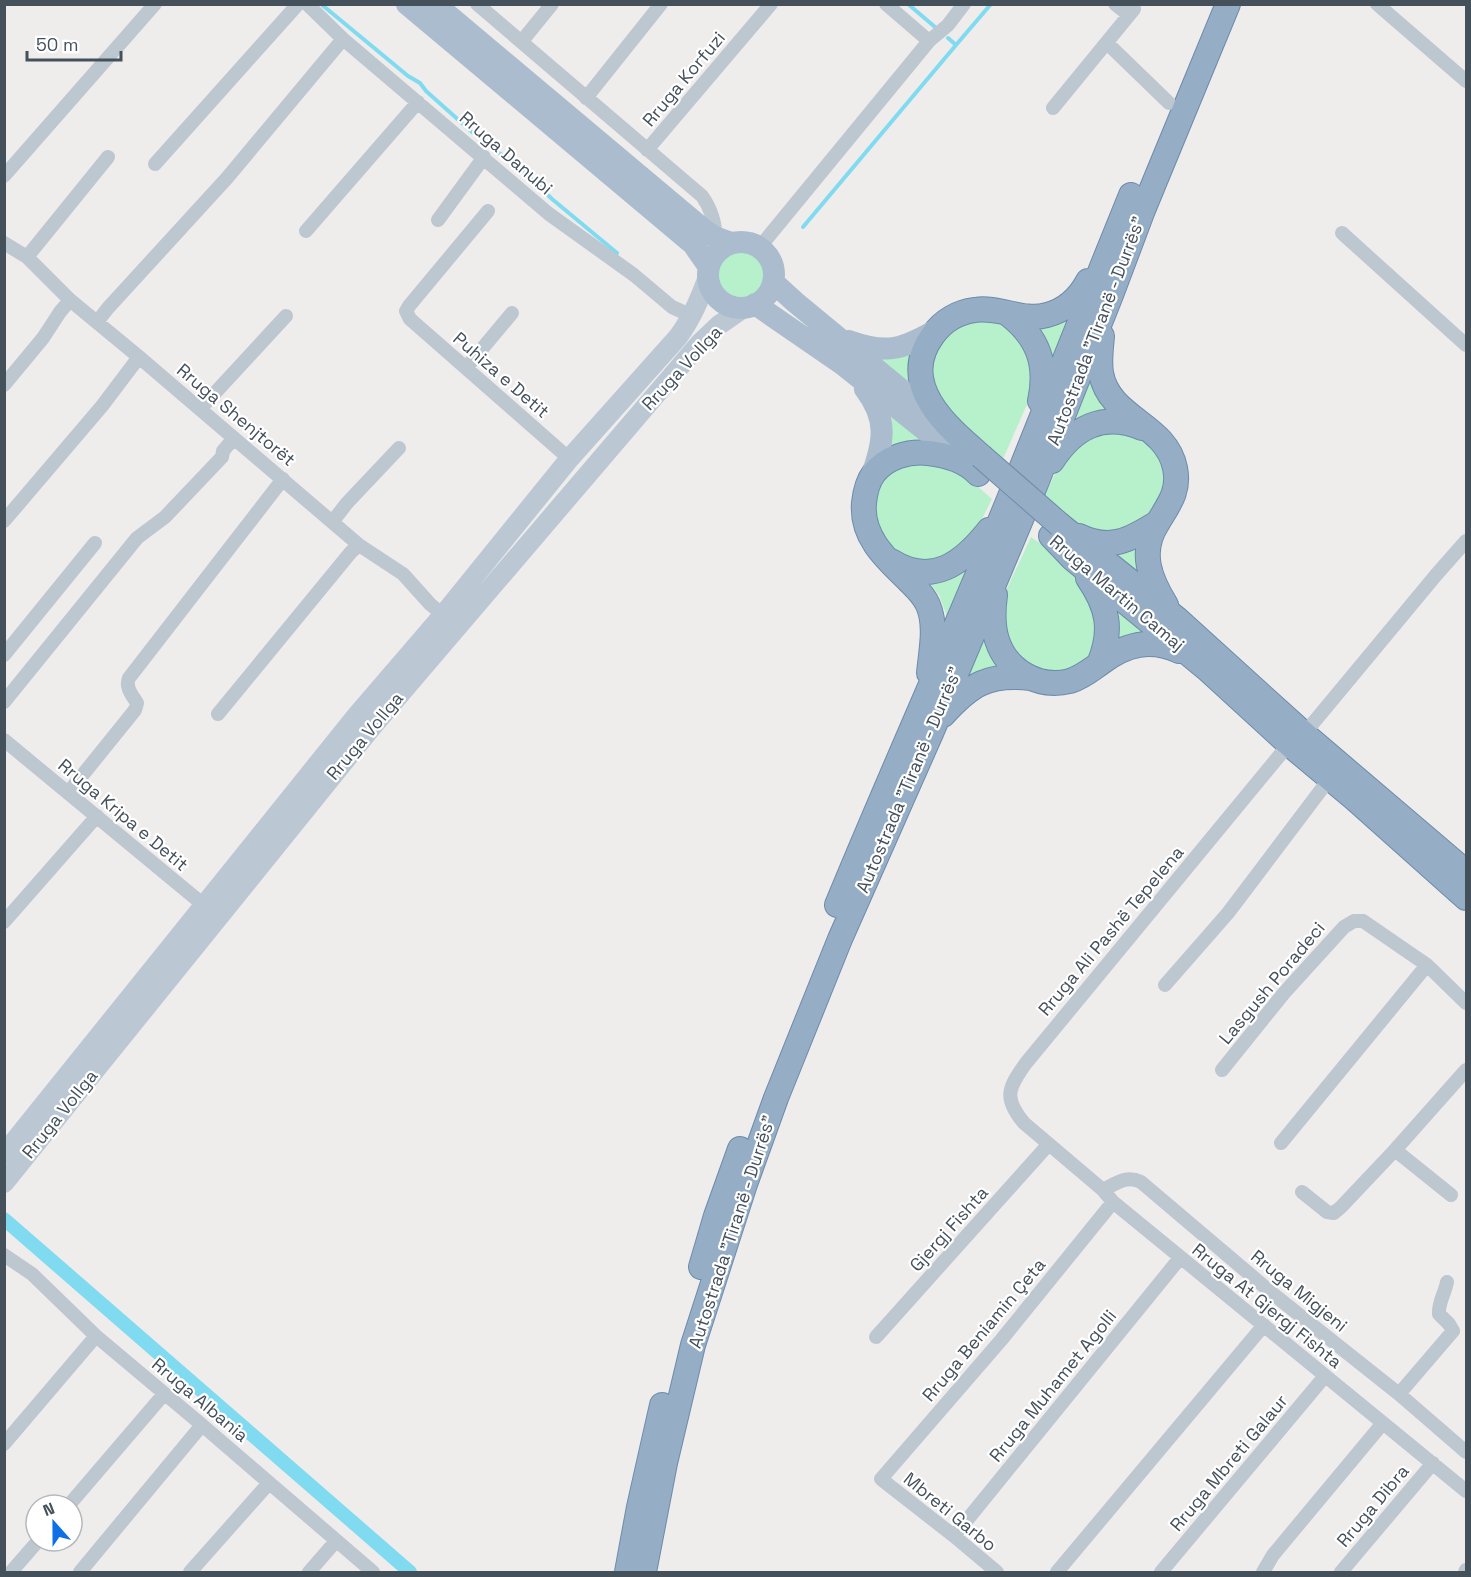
<svg xmlns="http://www.w3.org/2000/svg" width="1471" height="1577" viewBox="0 0 1471 1577" font-family="'Space Grotesk',sans-serif">
<style>
.green{fill:#b6f1cc}
.lines{fill:none;stroke-linecap:round;stroke-linejoin:round}
.stream{stroke:#81dbf0;stroke-width:4}
.canal{stroke:#81dbf0;stroke-width:14}
.trunk-casing{stroke:#6c8baa;stroke-width:26}
.minor{stroke:#bcc7d0;stroke-width:14}
.secondary{stroke:#bbc8d4;stroke-width:20}
.primary{stroke:#aabccd;stroke-width:22}
.trunk{stroke:#95aec6;stroke-width:24}
.trunk-bridge-casing{stroke:#6c8baa;stroke-width:26;stroke-linecap:butt}
.trunk-bridge{stroke:#95aec6;stroke-width:24}
.labels{text-anchor:middle;stroke-width:4.5;stroke-linejoin:round;paint-order:stroke}
.street-label{font-size:18px;fill:#44505a;stroke:#fff}
</style>
<rect width="100%" height="100%" fill="#efecec"/>
<path class="green" d="M718 274a23 23 0 1 1 46 0a23 23 0 1 1-46 0Z
M 1077,303 L 1049,374 L 1026,322 Z
M 1001,320 L 1031,347 L 1032,393 L 1003,459 L 948,413 L 930,389 L 932,349 L 960,321 Z
M 916,350 L 919,394 L 880,359 Z
M 1090,365 L 1110,410 L 1072,427 Z
M 891,417 L 928,444 L 886,452 L 892,436 Z
M 1100,429 L 1140,436 L 1161,458 L 1166,477 L 1157,513 L 1115,536 L 1078,525 L 1044,496 L 1066,452 Z
M 913,460 L 961,472 L 992,499 L 974,535 L 928,567 L 883,548 L 871,501 L 886,475 Z
M 1031,537 L 1089,577 L 1098,648 L 1084,662 L 1067,670 L 1056,672 L 1037,670 L 1006,645 L 1003,597 Z
M 1137,543 L 1144,578 L 1102,547 Z
M 976,558 L 948,619 L 939,595 L 925,577 Z
M 1117,610 L 1152,634 L 1114,644 L 1118,620 Z
M 984,619 L 1008,667 L 965,681 Z"/>
<g class="lines">
<path class="stream" d="M 321,4 L 408,76 L 420,83 L 426,91 L 472,132 L 491,146 L 493,150 L 512,160 L 552,199 L 617,253
M 908,4 L 935,27
M 948,38 L 956,45 L 991,4
M 803,227 L 956,45"/>
<path class="canal" d="M 4,1219 L 410,1572"/>
<g class="trunk-casing">
<path id="trunk" d="M 1008,314 C 1038,337 1048,364 1040,401
M 1102,336 C 1101,348 1099,361 1101,373 C 1109,419 1166,423 1175,468 C 1180,492 1168,505 1157,524 C 1139,552 1150,579 1166,605
M 981,456 C 946,426 897,384 933,335 C 943,321 958,312 975,310 C 999,306 1023,322 1047,315 C 1066,310 1079,298 1088,281
M 1052,461 C 1074,427 1103,412 1142,428
M 1060,525 L 1177,619 L 1304,734 L 1466,872
M 1051,536 L 1073,559 L 1207,669 L 1289,744 L 1355,799 L 1466,898
M 1079,536 C 1110,551 1130,540 1157,523
M 891,561 C 932,587 963,563 989,530
M 1088,578 C 1108,607 1113,630 1099,664
M 995,595 C 993,610 992,625 997,640 C 1007,671 1039,689 1070,681 C 1083,677 1092,669 1102,662 C 1126,644 1151,638 1179,651
M 929,673 C 931,651 937,626 928,605 C 924,595 915,587 908,580 C 886,559 861,537 864,503 C 865,493 868,481 874,473 C 887,457 908,451 928,453 C 946,455 966,461 978,474
M 943,715 C 970,685 988,673 1031,678
M 837,905 C 893,769 954,635 1009,499 C 1050,397 1090,296 1131,195
M 701,1267 L 716,1216 L 740,1149
M 627,1572 L 639,1507 L 662,1405
M 644,1572 L 665,1463 L 693,1345 L 745,1184 L 776,1098 L 840,939 L 932,731 L 1033,491 L 1111,295 L 1143,210 L 1228,4"/>
</g>
<path class="minor" d="M 307,4 L 343,39 L 549,214 L 634,275 L 672,307 L 692,316
M 477,4 L 702,196 C 710,207 716,223 715,237
M 886,4 L 929,41
M 1115,4 L 1129,15
M 1377,4 L 1466,81
M 522,41 L 552,4
M 1107,43 L 1169,103
M 586,98 L 661,4
M 1053,108 L 1134,9
M 647,150 L 771,4
M 155,164 L 298,4
M 4,176 L 155,4
M 488,211 L 409,306 L 406,311 L 410,319 L 564,454 L 570,458
M 438,220 L 484,157
M 306,231 L 418,102
M 1342,233 L 1466,345
M 4,243 L 27,257 L 70,300 L 139,357 L 359,545 L 403,574 L 430,604 L 443,615
M 759,248 L 929,41 L 948,25 L 964,4
M 27,257 L 108,157
M 97,322 L 108,308 L 227,178 L 343,39
M 466,368 L 512,313
M 4,385 L 43,338 L 60,312 L 70,300
M 198,407 L 202,407 L 286,316
M 4,521 L 102,406 L 139,357
M 333,521 L 347,503 L 399,448
M 4,655 L 95,543
M 4,702 L 137,538 L 165,517 L 222,457 L 223,451 L 234,438
M 218,714 L 351,552 L 359,545
M 1304,734 L 1436,575 L 1466,541
M 4,740 L 211,911
M 1289,744 L 1026,1063 C 1008,1088 1003,1098 1024,1123 L 1103,1190 L 1113,1202 L 1466,1491
M 68,793 L 135,710 L 137,703 C 132,695 125,687 129,678 L 283,479
M 4,922 L 97,816
M 1165,985 L 1228,913 L 1330,778
M 1222,1070 L 1284,993 L 1344,927 L 1354,921 L 1363,921 L 1427,965 L 1466,1003
M 1281,1143 L 1427,965
M 1395,1150 L 1451,1195
M 1103,1190 C 1117,1183 1126,1175 1141,1182 L 1273,1294 L 1399,1394 L 1466,1452
M 1302,1192 L 1327,1212 L 1334,1213 L 1341,1207 L 1395,1150 L 1466,1070
M 4,1255 L 32,1274 L 96,1336 L 202,1425 L 373,1572
M 876,1337 L 1048,1145
M 1399,1394 L 1453,1331 L 1449,1324 L 1439,1314 C 1438,1303 1445,1293 1447,1282
M 4,1444 L 96,1336
M 69,1505 L 164,1394
M 954,1536 L 1180,1258
M 11,1572 L 38,1541
M 80,1572 L 202,1425
M 190,1572 L 269,1483
M 309,1572 L 336,1541
M 997,1572 L 954,1536 L 881,1479 L 1002,1339 L 1113,1202
M 1057,1572 L 1264,1325
M 1161,1572 L 1325,1376
M 1263,1572 L 1273,1555 L 1383,1423
M 1341,1572 L 1433,1463
M 1465,1572 L 1466,1570"/>
<path class="secondary" d="M 4,1154 L 357,715 L 443,615 L 570,458 L 678,337 C 692,318 700,298 708,277
M 4,1183 L 372,727 L 700,343 L 719,325 L 745,307"/>
<path class="primary" d="M 407,4 L 693,244 L 709,267
M 435,4 L 704,230 L 715,237 L 731,243
M708 275a33 33 0 1 1 66 0a33 33 0 1 1-66 0Z
M 773,282 L 795,302 L 939,421
M 755,304 L 842,364 L 965,462
M 849,341 C 888,355 903,349 938,329
M 865,389 C 889,421 883,441 872,476"/>
<use href="#trunk" class="trunk"/>
<g class="trunk-bridge-casing">
<path id="trunk-bridge" d="M 981,456 L 1060,525"/>
</g>
<use href="#trunk-bridge" class="trunk-bridge"/>
</g>
<g class="labels">
<g class="street-label">
<text transform="translate(684 79) rotate(-50)" y="6">Rruga Korfuzi</text>
<text transform="translate(506 153) rotate(41)" y="6">Rruga Danubi</text>
<text transform="translate(1096 331) rotate(-69)" y="6">Autostrada "Tiranë - Durrës"</text>
<text transform="translate(682 368) rotate(-47)" y="6">Rruga Vollga</text>
<text transform="translate(501 375) rotate(41)" y="6">Puhiza e Detit</text>
<text transform="translate(236 415) rotate(40)" y="6">Rruga Shenjtorët</text>
<text transform="translate(1117 593) rotate(40)" y="6">Rruga Martin Camaj</text>
<text transform="translate(365 736) rotate(-50)" y="6">Rruga Vollga</text>
<text transform="translate(909 780) rotate(-67)" y="6">Autostrada "Tiranë - Durrës"</text>
<text transform="translate(123 815) rotate(40)" y="6">Rruga Kripa e Detit</text>
<text transform="translate(1111 931) rotate(-50)" y="6">Rruga Ali Pashë Tepelena</text>
<text transform="translate(1272 983) rotate(-50)" y="6">Lasgush Poradeci</text>
<text transform="translate(60 1114) rotate(-51)" y="6">Rruga Vollga</text>
<text transform="translate(949 1229) rotate(-48)" y="6">Gjergj Fishta</text>
<text transform="translate(732 1232) rotate(-72)" y="6">Autostrada "Tiranë - Durrës"</text>
<text transform="translate(1299 1291) rotate(39)" y="6">Rruga Migjeni</text>
<text transform="translate(1267 1306) rotate(39)" y="6">Rruga At Gjergj Fishta</text>
<text transform="translate(984 1330) rotate(-50)" y="6">Rruga Beniamin Çeta</text>
<text transform="translate(1053 1386) rotate(-51)" y="6">Rruga Muhamet Agolli</text>
<text transform="translate(200 1400) rotate(40)" y="6">Rruga Albania</text>
<text transform="translate(1229 1463) rotate(-50)" y="6">Rruga Mbreti Galaur</text>
<text transform="translate(1373 1506) rotate(-50)" y="6">Rruga Dibra</text>
<text transform="translate(950 1512) rotate(39)" y="6">Mbreti Garbo</text>
</g>
</g>
<rect width="1471" height="1577" fill="none" stroke="#44505a" stroke-width="12"/>
<g transform="translate(54 1523) rotate(339)"><circle r="28" fill="#ffffff" stroke="#b4b9bd" stroke-width="1.5"/>
<path d="M0-4.5L10 22L0 15L-10 22Z" fill="#0f70e6"/>
<text y="-9" font-size="16" font-weight="bold" text-anchor="middle" fill="#44505a">N</text>
</g>
<path d="M27 51v9h94v-9" fill="none" stroke="#44505a" stroke-width="3"/>
<text x="36" y="51" font-size="18" fill="#44505a" stroke="#ffffff" stroke-width="4.5" paint-order="stroke">50 m</text>
</svg>
